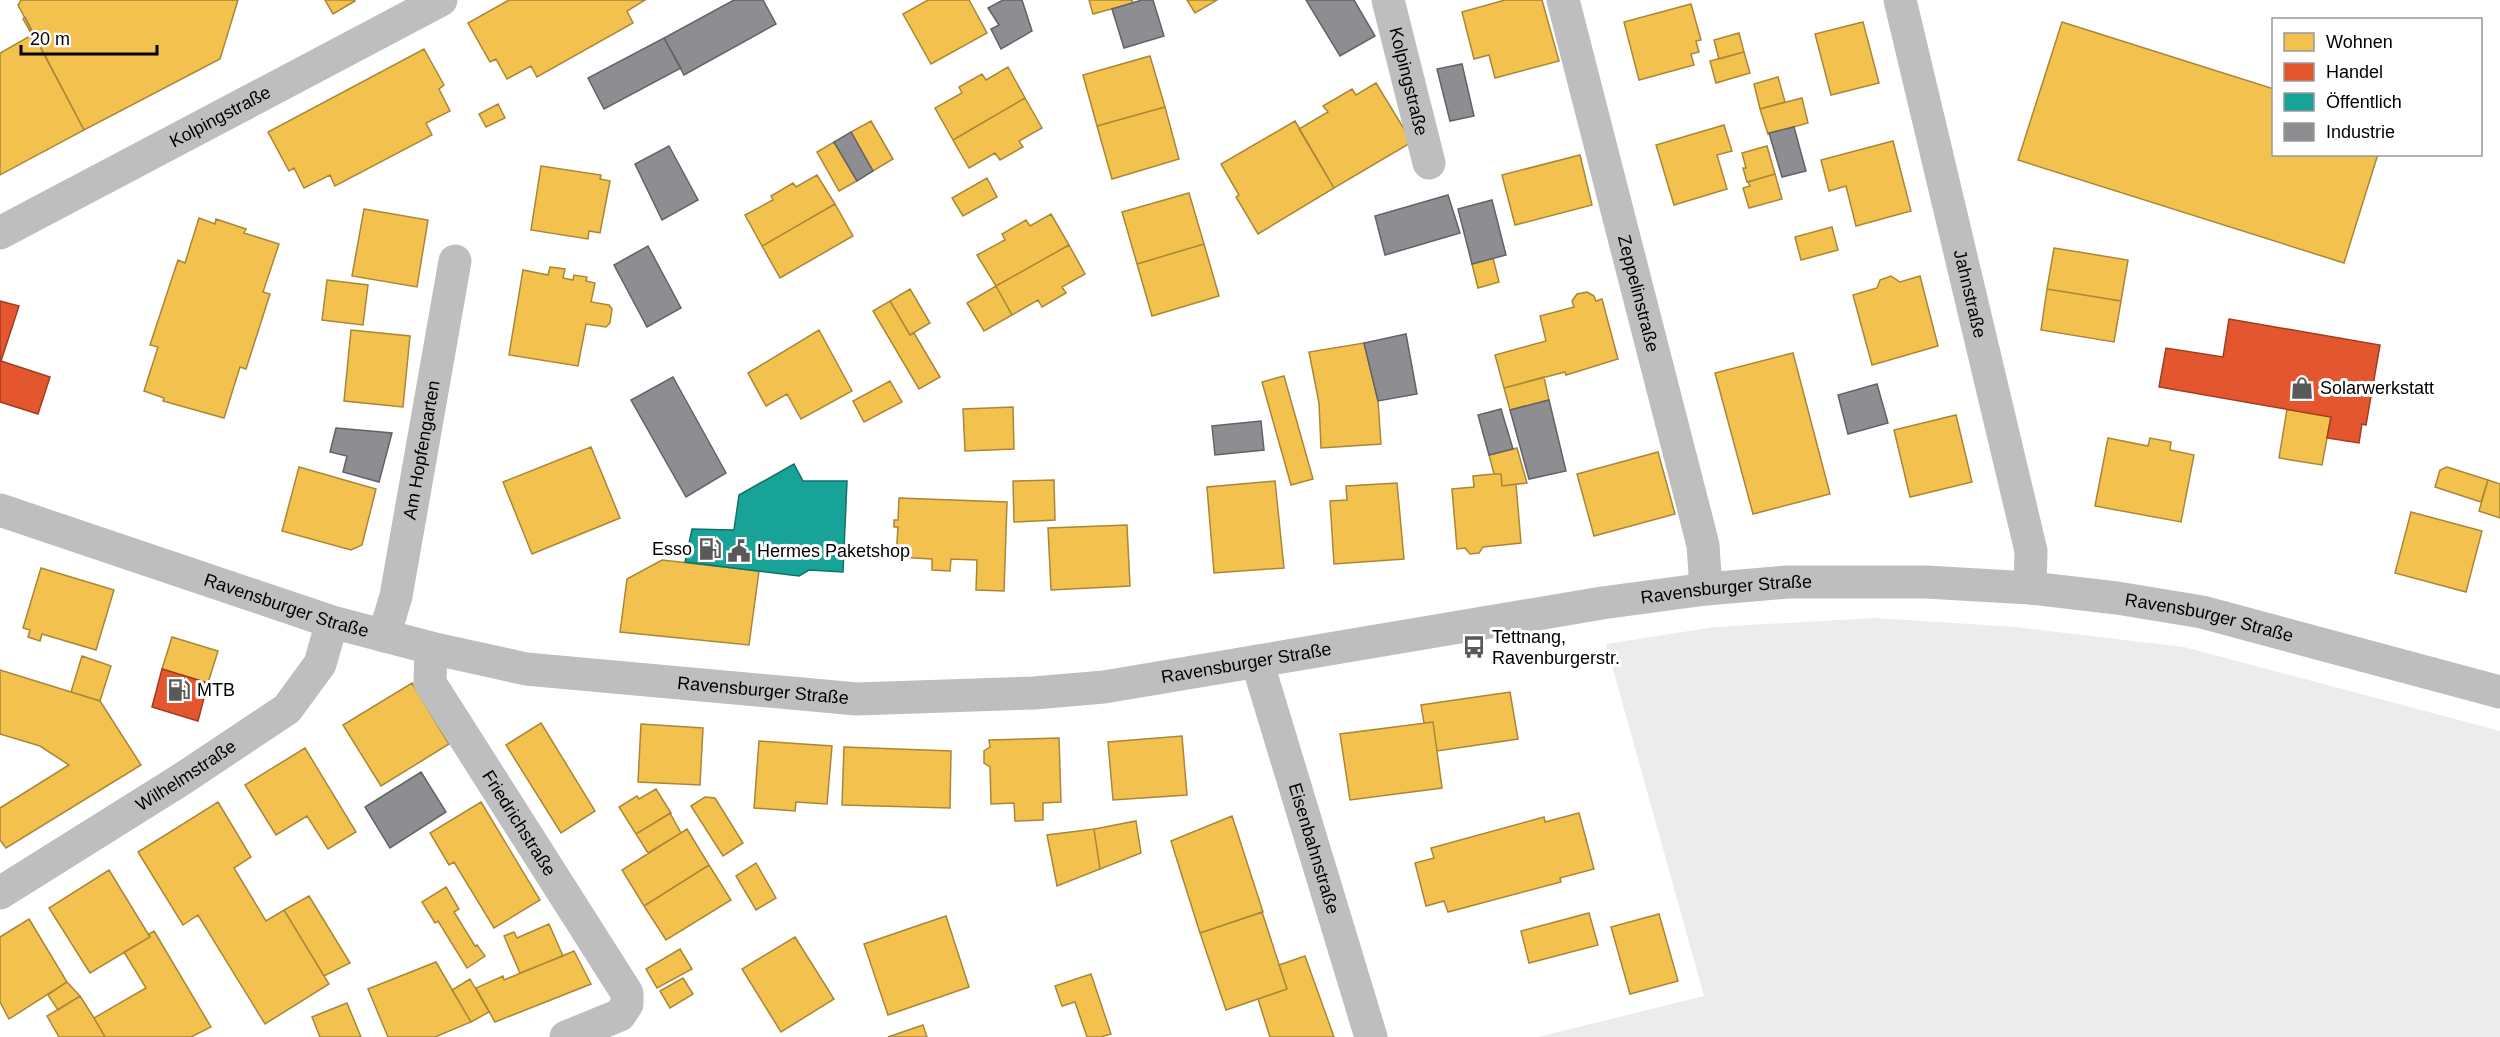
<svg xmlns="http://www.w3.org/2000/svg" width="2500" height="1037" viewBox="0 0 2500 1037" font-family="Helvetica,sans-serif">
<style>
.green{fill:#ececec}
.homes{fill:#f2c14e;stroke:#a98737;stroke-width:1.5}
.shops{fill:#e4572e;stroke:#a03d20;stroke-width:1.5}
.public{fill:#17a398;stroke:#10726a;stroke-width:1.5}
.industry{fill:#8d8d92;stroke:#636366;stroke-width:1.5}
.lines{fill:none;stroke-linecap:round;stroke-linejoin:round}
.minor{stroke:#bebebe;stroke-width:33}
.tertiary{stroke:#bebebe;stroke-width:33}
.labels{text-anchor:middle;stroke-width:6;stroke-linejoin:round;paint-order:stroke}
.street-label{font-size:18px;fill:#000;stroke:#fff}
.poi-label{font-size:18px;fill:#000;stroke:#fff;text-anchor:start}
</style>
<rect width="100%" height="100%" fill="#fff"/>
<path class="green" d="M 1875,618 L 2015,627 L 2184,647 L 2500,731 L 2500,1037 L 1538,1037 L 1704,996 L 1606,644 L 1715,627 Z"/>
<path class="homes" d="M 21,0 L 238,0 L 220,59 L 84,130 L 18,5 Z
M 325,0 L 354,0 L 355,1 L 333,14 Z
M 509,0 L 645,0 L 627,11 L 633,23 L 537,77 L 531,66 L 507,79 L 496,59 L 490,62 L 468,23 Z
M 928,0 L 969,0 L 987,33 L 931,64 L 903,14 Z
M 1089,0 L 1132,0 L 1133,3 L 1093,14 Z
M 1187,0 L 1217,0 L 1195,13 Z
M 1505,0 L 1542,0 L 1559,61 L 1495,78 L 1489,55 L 1474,59 L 1462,12 Z
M 1691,4 L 1701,40 L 1696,41 L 1699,52 L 1691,54 L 1694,65 L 1639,80 L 1624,22 Z
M 25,17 L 84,130 L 0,175 L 0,53 L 32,35 L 23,19 Z
M 1863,22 L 1879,83 L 1831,95 L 1815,34 Z
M 2062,22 L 2274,89 L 2274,154 L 2378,154 L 2344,263 L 2018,160 Z
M 1739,33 L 1744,52 L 1719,59 L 1714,40 Z
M 424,49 L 444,85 L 439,89 L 450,111 L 426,123 L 432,135 L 335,186 L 330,175 L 304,188 L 294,168 L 289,171 L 268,132 Z
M 1744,52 L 1750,73 L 1716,83 L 1710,61 Z
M 1150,56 L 1165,107 L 1097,126 L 1083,75 Z
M 1008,67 L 1025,98 L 953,140 L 935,108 L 962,93 L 959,87 L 982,74 L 986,80 Z
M 1778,77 L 1785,102 L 1760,109 L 1754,84 Z
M 1376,83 L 1412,142 L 1334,188 L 1299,129 L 1328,112 L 1323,106 L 1352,89 L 1356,95 Z
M 1025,98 L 1042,128 L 1019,141 L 1023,147 L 1000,160 L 995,153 L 969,168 L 953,140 Z
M 1802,98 L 1808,123 L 1768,134 L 1760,109 Z
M 498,104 L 505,118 L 486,127 L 479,114 Z
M 1165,107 L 1179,159 L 1112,179 L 1097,126 Z
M 871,121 L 893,159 L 873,171 L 851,132 Z
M 1295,121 L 1334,188 L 1258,234 L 1236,197 L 1239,195 L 1221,164 Z
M 1724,125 L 1732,151 L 1717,155 L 1727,189 L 1674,205 L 1656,145 Z
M 1893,141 L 1911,211 L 1856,226 L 1846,186 L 1829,191 L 1821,160 Z
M 834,142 L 857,181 L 839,191 L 817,152 Z
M 1767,146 L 1775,174 L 1747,182 L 1743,168 L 1746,168 L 1742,153 Z
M 1580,155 L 1592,205 L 1515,225 L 1502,175 Z
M 541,166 L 601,175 L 600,179 L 610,181 L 600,233 L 589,231 L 588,239 L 531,230 Z
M 1775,174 L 1782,199 L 1749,208 L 1743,188 L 1750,186 L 1748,182 Z
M 817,175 L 835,204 L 762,246 L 745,215 L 773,200 L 771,196 L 793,183 L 796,187 Z
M 987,178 L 997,197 L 963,216 L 952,198 Z
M 1189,193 L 1204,244 L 1137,264 L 1122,212 Z
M 835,204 L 853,236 L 780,278 L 762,246 Z
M 364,209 L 428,220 L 417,287 L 352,276 Z
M 1051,214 L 1069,245 L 996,286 L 977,255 L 1005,240 L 1002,234 L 1026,220 L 1030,226 Z
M 199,218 L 215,224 L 216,219 L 246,229 L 244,233 L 279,244 L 263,292 L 270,294 L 246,369 L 240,367 L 224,418 L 163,401 L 164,398 L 144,391 L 158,347 L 150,345 L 178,260 L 185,263 Z
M 1832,227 L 1838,250 L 1801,260 L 1795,237 Z
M 1204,244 L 1219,296 L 1152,316 L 1137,264 Z
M 1069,245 L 1085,274 L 1062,287 L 1066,293 L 1042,307 L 1038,300 L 1012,315 L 996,286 Z
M 2054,248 L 2128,260 L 2121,301 L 2047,289 Z
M 1493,258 L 1499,282 L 1478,288 L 1472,264 Z
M 550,267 L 565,269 L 563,278 L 573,280 L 574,275 L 587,277 L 586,281 L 595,283 L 591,302 L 609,305 L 612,309 L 610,323 L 606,327 L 586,324 L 578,366 L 509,355 L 523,270 L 548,275 Z
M 1891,276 L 1900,282 L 1920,276 L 1938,346 L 1872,365 L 1853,295 L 1877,288 L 1880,280 Z
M 327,280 L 368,285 L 363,325 L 322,320 Z
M 996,286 L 1012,315 L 984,331 L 967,303 Z
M 910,289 L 930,323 L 910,335 L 890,301 Z
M 2047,289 L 2121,301 L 2114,342 L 2041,330 Z
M 1587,292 L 1594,296 L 1596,301 L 1602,299 L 1618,359 L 1566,375 L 1565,372 L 1504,388 L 1495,355 L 1546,341 L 1540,316 L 1574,307 L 1572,301 L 1577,294 Z
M 890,301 L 910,335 L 914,333 L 940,377 L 919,389 L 873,311 Z
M 351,330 L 410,336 L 403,407 L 344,401 Z
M 819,330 L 852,391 L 801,419 L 787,394 L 766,406 L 748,373 Z
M 1364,343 L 1378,401 L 1381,444 L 1321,448 L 1319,403 L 1309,352 Z
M 1793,353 L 1830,494 L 1753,514 L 1715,373 Z
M 1284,376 L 1313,479 L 1291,485 L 1262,382 Z
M 1544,377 L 1549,400 L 1510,410 L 1504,388 Z
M 890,381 L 902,402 L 864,422 L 853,401 Z
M 1013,407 L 1014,449 L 965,451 L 963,409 Z
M 2287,409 L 2331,417 L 2322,465 L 2279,458 Z
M 1956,415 L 1972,482 L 1910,497 L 1894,430 Z
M 2108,438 L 2148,446 L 2150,438 L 2171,442 L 2170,450 L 2194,455 L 2181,522 L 2095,506 Z
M 591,447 L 620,518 L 532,554 L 503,482 Z
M 1517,448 L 1527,483 L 1502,486 L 1501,474 L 1494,474 L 1489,455 Z
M 1658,452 L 1675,514 L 1594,536 L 1577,474 Z
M 299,467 L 376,489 L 362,545 L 351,550 L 282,531 Z
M 2447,467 L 2488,480 L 2481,502 L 2435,487 L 2440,470 Z
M 1494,474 L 1501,474 L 1502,486 L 1516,484 L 1521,543 L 1483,547 L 1479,553 L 1470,554 L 1465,548 L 1457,549 L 1452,489 L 1474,487 L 1473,476 Z
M 1054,480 L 1055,520 L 1014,522 L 1013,481 Z
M 2488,480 L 2500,484 L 2500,518 L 2479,511 Z
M 1275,481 L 1284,568 L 1214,573 L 1207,487 Z
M 1397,483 L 1404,559 L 1334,564 L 1330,501 L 1347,500 L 1346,486 Z
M 899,498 L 1007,502 L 1004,591 L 976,590 L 977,560 L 951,559 L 950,571 L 932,570 L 932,559 L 896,557 L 898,527 L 894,527 L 894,520 L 898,520 Z
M 2411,512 L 2482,531 L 2466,592 L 2395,573 Z
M 1127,525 L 1130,586 L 1051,590 L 1048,528 Z
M 662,560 L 759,571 L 749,645 L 620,632 L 627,579 Z
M 41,568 L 114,590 L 96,650 L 42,634 L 40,641 L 28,637 L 30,630 L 23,628 Z
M 172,637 L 218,651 L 208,683 L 162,669 Z
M 82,656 L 111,666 L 100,701 L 71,692 Z
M 0,670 L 100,701 L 141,765 L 6,848 L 0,840 L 0,808 L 69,765 L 40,746 L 0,734 Z
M 412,683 L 449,744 L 381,786 L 343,725 Z
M 1510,692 L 1518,739 L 1437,751 L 1433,722 L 1424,723 L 1421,705 Z
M 1433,722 L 1442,788 L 1350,800 L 1340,734 Z
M 541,723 L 595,811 L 561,833 L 506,745 Z
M 641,724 L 703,728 L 700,785 L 638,782 Z
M 1182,736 L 1187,795 L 1113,800 L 1108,742 Z
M 1059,738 L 1061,802 L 1043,803 L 1043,820 L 1015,821 L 1014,803 L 991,804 L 990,767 L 984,763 L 984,751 L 990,747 L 989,740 Z
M 759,741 L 832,746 L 827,804 L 796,802 L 795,811 L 754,808 Z
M 844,747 L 951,751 L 950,808 L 842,805 Z
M 305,748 L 356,832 L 328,849 L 307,816 L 276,835 L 245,785 Z
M 656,789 L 671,813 L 636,834 L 619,807 L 637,796 L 639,799 Z
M 705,797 L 715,798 L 743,843 L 723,856 L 691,806 Z
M 218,802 L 251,857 L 234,868 L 266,921 L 284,910 L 329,984 L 265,1024 L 198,915 L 183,925 L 138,852 Z
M 481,802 L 540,900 L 494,928 L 454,862 L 449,865 L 430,833 Z
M 670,813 L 681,833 L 648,853 L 636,834 Z
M 1579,813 L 1594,869 L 1560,878 L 1561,882 L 1448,912 L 1444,901 L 1426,906 L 1415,863 L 1434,858 L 1431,848 L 1544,817 L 1545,822 Z
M 1232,816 L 1263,912 L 1200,933 L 1171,841 Z
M 1136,821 L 1141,853 L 1100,869 L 1094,829 Z
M 687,829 L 709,865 L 644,906 L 622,870 Z
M 1094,829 L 1100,869 L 1057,886 L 1047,835 Z
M 756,863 L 776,898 L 756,910 L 736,876 Z
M 709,865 L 731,900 L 666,940 L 644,906 Z
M 109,870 L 150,937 L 90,973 L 49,908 Z
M 446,887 L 459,909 L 454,912 L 475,946 L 477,945 L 485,956 L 467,968 L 438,921 L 435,923 L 422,902 Z
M 309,896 L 350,963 L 324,976 L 284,910 Z
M 1262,912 L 1287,989 L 1226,1010 L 1200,933 Z
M 1589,913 L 1598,945 L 1529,963 L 1521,931 Z
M 1659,914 L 1678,981 L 1630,994 L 1611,927 Z
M 946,916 L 969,987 L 888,1015 L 864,944 Z
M 29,919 L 67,982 L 9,1019 L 0,1002 L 0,937 Z
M 549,924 L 563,956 L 520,973 L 504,936 L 514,932 L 517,938 Z
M 154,931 L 211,1027 L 191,1037 L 105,1037 L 94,1018 L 146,988 L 124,952 L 150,937 L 149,934 Z
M 795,937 L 834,999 L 781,1032 L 742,969 Z
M 680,949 L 692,969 L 657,988 L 646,969 Z
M 574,951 L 591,984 L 495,1022 L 476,988 L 503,976 L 504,980 Z
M 1305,956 L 1334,1037 L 1270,1037 L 1258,999 L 1287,989 L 1279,965 Z
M 436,962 L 471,1022 L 435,1037 L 388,1037 L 368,989 Z
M 1091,974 L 1111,1034 L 1101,1037 L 1087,1037 L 1075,1002 L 1062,1006 L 1055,986 Z
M 683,978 L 693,994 L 670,1008 L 660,991 Z
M 470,979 L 489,1012 L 471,1022 L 452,990 Z
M 67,982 L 80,996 L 58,1010 L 48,995 Z
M 80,996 L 94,1018 L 105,1037 L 59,1037 L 47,1016 Z
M 347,1003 L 361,1037 L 320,1037 L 312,1017 Z
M 923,1025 L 927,1037 L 888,1037 Z"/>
<path class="shops" d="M 0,301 L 19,306 L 1,361 L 50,377 L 38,414 L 0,402 Z
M 2229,319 L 2380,345 L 2366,425 L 2362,424 L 2359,443 L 2327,438 L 2331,417 L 2159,387 L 2166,348 L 2223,357 Z
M 162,669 L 208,683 L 198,721 L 152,707 Z"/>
<path class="public" d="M 794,464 L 803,481 L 847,481 L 843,572 L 809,570 L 799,576 L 685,562 L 692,529 L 734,530 L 739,495 Z"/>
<path class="industry" d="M 734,0 L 763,0 L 776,24 L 684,75 L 664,38 Z
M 1003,0 L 1022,0 L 1032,31 L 1001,49 L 991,29 L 999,25 L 988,8 Z
M 1142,0 L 1153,0 L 1164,36 L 1124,48 L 1112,9 Z
M 1306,0 L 1354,0 L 1375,36 L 1340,56 Z
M 664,38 L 681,68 L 604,109 L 588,78 Z
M 1462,64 L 1474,116 L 1450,121 L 1437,69 Z
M 1794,127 L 1806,171 L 1782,177 L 1769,133 Z
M 851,132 L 873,171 L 857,181 L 834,142 Z
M 669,146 L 698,200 L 662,220 L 635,164 Z
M 1448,195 L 1460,233 L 1385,255 L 1375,216 Z
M 1492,200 L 1506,255 L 1472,264 L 1458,209 Z
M 648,246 L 681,308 L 647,327 L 614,265 Z
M 1406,334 L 1417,394 L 1378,401 L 1364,343 Z
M 673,377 L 726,473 L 686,497 L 631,400 Z
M 1877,384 L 1888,423 L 1848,434 L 1838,395 Z
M 1549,400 L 1566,471 L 1529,479 L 1510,410 Z
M 1501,409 L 1513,449 L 1489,455 L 1478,415 Z
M 1261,421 L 1264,450 L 1215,455 L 1212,426 Z
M 336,428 L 392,433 L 379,482 L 343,472 L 347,456 L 330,452 Z
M 421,772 L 446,812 L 390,848 L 365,807 Z"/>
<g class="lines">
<g class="minor">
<path id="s1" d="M 1388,0 L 1429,163"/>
<path id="s2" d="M 1563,0 L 1703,545 L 1706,589"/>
<path id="s3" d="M 1900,0 L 2031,551 L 2030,588"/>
<path id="s4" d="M 0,233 L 441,0"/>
<path id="s5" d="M 384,636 L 396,596 L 455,261"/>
<path id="s6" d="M 431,648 L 430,683 L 627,993 L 627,1004 L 620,1015 L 566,1037"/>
<path id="s7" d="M 1257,661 L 1371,1037"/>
<path id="s8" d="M 0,893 L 182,779 L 287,709 L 320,664 L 332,622"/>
</g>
<path class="tertiary" id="s9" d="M 0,510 L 332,622 L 431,648 L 526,669 L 857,699 L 1034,693 L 1104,687 L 1602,603 L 1706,589 L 1788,582 L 1926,582 L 2030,588 L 2117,598 L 2202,612 L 2500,692"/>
</g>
<defs>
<g id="shop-bare" transform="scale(1.8)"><path d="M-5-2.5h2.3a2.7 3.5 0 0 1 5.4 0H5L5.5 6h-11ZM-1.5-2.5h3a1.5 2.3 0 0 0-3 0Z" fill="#595959" stroke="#fff" stroke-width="2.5" paint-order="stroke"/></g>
<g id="fuel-bare" transform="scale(1.8)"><path d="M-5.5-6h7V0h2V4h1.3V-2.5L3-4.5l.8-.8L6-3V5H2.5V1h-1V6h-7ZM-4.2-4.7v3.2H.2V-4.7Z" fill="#595959" stroke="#fff" stroke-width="2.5" paint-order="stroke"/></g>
<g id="civic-bare" transform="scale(1.8)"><path d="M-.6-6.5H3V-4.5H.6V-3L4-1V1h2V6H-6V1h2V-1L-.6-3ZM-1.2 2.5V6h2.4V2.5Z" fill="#595959" stroke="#fff" stroke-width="2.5" paint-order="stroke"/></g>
<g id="bus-bare" transform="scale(1.8)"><path d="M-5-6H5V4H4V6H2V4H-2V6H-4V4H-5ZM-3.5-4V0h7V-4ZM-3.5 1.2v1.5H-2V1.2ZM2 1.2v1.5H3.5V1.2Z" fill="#595959" stroke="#fff" stroke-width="2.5" paint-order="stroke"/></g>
</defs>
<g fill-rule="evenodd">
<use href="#shop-bare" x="2302" y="388"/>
<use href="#fuel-bare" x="710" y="549"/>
<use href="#civic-bare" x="739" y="551"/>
<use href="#bus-bare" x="1474" y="647"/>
<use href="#fuel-bare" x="179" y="690"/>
</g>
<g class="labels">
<g class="street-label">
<text dy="6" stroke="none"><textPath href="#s1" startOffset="84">Kolpingstraße</textPath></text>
<text dy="6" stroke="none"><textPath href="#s4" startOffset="249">Kolpingstraße</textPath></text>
<text dy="6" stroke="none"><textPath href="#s3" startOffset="302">Jahnstraße</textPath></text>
<text dy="6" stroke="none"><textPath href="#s2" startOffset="303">Zeppelinstraße</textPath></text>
<text dy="6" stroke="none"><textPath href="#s5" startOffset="190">Am Hopfengarten</textPath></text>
<text dy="6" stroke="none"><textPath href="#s9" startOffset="1760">Ravensburger Straße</textPath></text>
<text dy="6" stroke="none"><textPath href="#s9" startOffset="302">Ravensburger Straße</textPath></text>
<text dy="6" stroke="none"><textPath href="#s9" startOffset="2246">Ravensburger Straße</textPath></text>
<text dy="6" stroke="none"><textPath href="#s9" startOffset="1274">Ravensburger Straße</textPath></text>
<text dy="6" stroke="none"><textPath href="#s9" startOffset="788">Ravensburger Straße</textPath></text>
<text dy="6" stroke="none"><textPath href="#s8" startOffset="220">Wilhelmstraße</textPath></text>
<text dy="6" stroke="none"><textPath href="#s6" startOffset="201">Friedrichstraße</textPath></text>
<text dy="6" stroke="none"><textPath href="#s7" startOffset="196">Eisenbahnstraße</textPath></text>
</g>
<g class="poi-label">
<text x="2320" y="394">Solarwerkstatt</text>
<text x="692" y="555" text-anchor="end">Esso</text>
<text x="757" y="557">Hermes Paketshop</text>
<text x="1492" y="643">Tettnang,<tspan x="1492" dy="21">Ravenburgerstr.</tspan></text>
<text x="197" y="696">MTB</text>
</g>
</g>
<rect x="2272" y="18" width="210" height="138" fill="#ffffff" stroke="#999999" stroke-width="1.5"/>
<rect x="2284" y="33" width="30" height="18" fill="#f2c14e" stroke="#999999" stroke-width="1.5"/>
<text x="2326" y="48" font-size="18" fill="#000000">Wohnen</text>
<rect x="2284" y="63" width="30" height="18" fill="#e4572e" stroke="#999999" stroke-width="1.5"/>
<text x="2326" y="78" font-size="18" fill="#000000">Handel</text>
<rect x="2284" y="93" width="30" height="18" fill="#17a398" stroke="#999999" stroke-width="1.5"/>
<text x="2326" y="108" font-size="18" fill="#000000">Öffentlich</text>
<rect x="2284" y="123" width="30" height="18" fill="#8d8d92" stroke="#999999" stroke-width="1.5"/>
<text x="2326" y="138" font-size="18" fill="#000000">Industrie</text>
<path d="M21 45v9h136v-9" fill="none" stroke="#000000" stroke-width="3"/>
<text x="30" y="45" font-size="18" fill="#000000" stroke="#ffffff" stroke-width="4.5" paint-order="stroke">20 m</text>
</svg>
